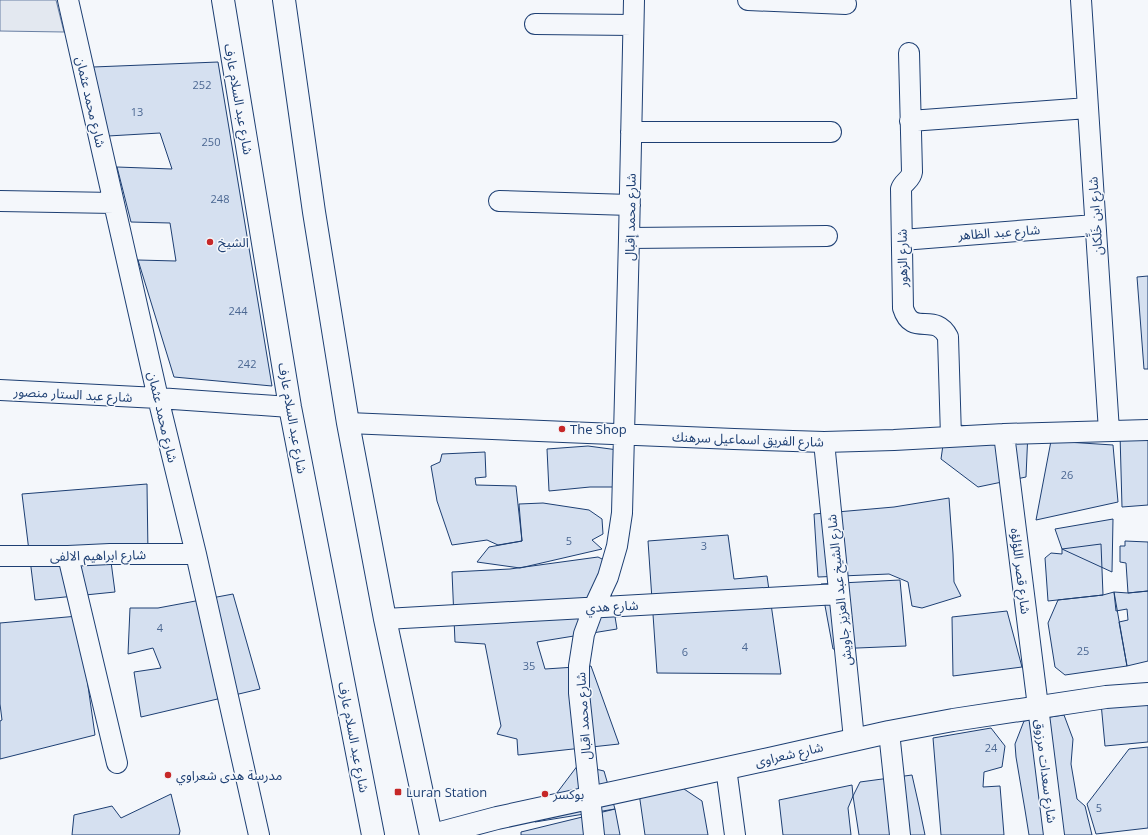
<svg xmlns="http://www.w3.org/2000/svg" width="1148" height="835" viewBox="0 0 1148 835" font-family="'Open Sans','Noto Sans Arabic',sans-serif">
<style>
.parking{fill:#e3e8f0;stroke:#687fa3}
.building{fill:#d5e0f0;stroke:#1d3f73}
.lines{fill:none;stroke-linecap:round;stroke-linejoin:round}
.street-casing{stroke:#1d3f73;stroke-width:22}
.secondary-casing{stroke:#1d3f73;stroke-width:24}
.street{stroke:#f4f7fb;stroke-width:20}
.secondary{stroke:#f4f7fb;stroke-width:22}
.poi-dot{fill:#c62828;stroke:#f4f7fb;stroke-width:1.5}
.labels{text-anchor:middle;stroke-width:3;stroke-linejoin:round;paint-order:stroke}
.number-label{font-size:11px;fill:#4b6792}
.street-label{font-size:13px;fill:#1d3f73;stroke:#f4f7fb}
.poi-label{font-size:13px;fill:#1d3f73;stroke:#f4f7fb;text-anchor:start}
</style>
<rect width="100%" height="100%" fill="#f4f7fb"/>
<path class="parking" d="M 0,0 L 56,0 L 64,32 L 0,31 Z"/>
<path class="building" d="M 218,62 L 272,386 L 174,377 L 138,260 L 176,261 L 170,223 L 131,222 L 117,167 L 172,169 L 160,133 L 108,136 L 93,67 Z
M 1148,276 L 1148,369 L 1144,369 L 1137,277 Z
M 946,424 L 1028,431 L 1026,477 L 978,487 L 941,459 Z
M 1120,434 L 1148,434 L 1148,505 L 1122,507 Z
M 1051,441 L 1113,445 L 1118,502 L 1036,520 Z
M 588,446 L 618,450 L 615,487 L 590,487 L 549,491 L 547,449 Z
M 485,452 L 486,477 L 475,478 L 476,485 L 516,486 L 522,541 L 498,545 L 487,540 L 452,545 L 437,501 L 431,466 L 440,462 L 442,454 Z
M 147,484 L 148,554 L 110,554 L 115,592 L 35,600 L 22,494 Z
M 949,498 L 953,554 L 954,582 L 961,596 L 922,608 L 912,606 L 908,582 L 889,574 L 818,577 L 814,514 L 894,507 Z
M 543,503 L 589,510 L 602,519 L 603,534 L 592,540 L 602,549 L 520,568 L 477,562 L 489,547 L 522,541 L 519,504 Z
M 1113,519 L 1112,572 L 1062,549 L 1055,529 Z
M 728,535 L 734,579 L 767,576 L 781,674 L 657,673 L 648,541 Z
M 1125,541 L 1148,542 L 1148,591 L 1128,593 L 1126,563 L 1120,562 L 1120,546 L 1125,546 Z
M 1101,544 L 1103,595 L 1048,601 L 1045,558 L 1051,553 L 1062,554 L 1062,549 Z
M 598,557 L 606,561 L 617,629 L 537,642 L 545,669 L 591,666 L 619,744 L 518,755 L 517,739 L 497,734 L 501,726 L 485,644 L 455,642 L 452,572 L 510,569 Z
M 900,580 L 906,646 L 833,649 L 821,584 Z
M 1148,591 L 1148,661 L 1127,666 L 1119,622 L 1128,620 L 1127,609 L 1116,611 L 1114,592 L 1128,593 Z
M 1114,592 L 1127,666 L 1065,675 L 1055,667 L 1048,623 L 1058,600 L 1103,595 Z
M 233,594 L 260,689 L 141,717 L 134,672 L 161,668 L 153,648 L 128,654 L 130,608 L 158,608 Z
M 1007,611 L 1022,667 L 953,676 L 952,617 Z
M 78,616 L 95,735 L 0,759 L 0,721 L 2,720 L 0,704 L 0,623 Z
M 1148,698 L 1148,742 L 1105,746 L 1101,703 Z
M 1064,715 L 1073,739 L 1071,764 L 1077,799 L 1085,806 L 1092,835 L 1029,835 L 1025,810 L 1016,757 L 1015,744 L 1024,721 Z
M 991,728 L 1005,746 L 1002,767 L 984,772 L 983,787 L 1000,786 L 1004,835 L 941,835 L 933,738 Z
M 1148,747 L 1148,828 L 1096,834 L 1087,804 L 1129,749 Z
M 578,765 L 604,771 L 615,809 L 535,822 Z
M 912,775 L 919,806 L 925,835 L 859,835 L 853,796 L 860,782 Z
M 678,785 L 702,801 L 708,835 L 645,835 L 639,793 Z
M 852,785 L 853,796 L 848,808 L 851,835 L 783,835 L 779,800 Z
M 171,794 L 180,831 L 179,835 L 72,835 L 74,815 L 112,806 L 121,818 Z
M 615,809 L 620,835 L 521,835 L 521,832 Z"/>
<g class="lines">
<g class="street-casing">
<path id="street" d="M 68,0 L 158,398 L 196,554 L 259,835
M 748,0 L 846,4
M 1081,0 L 1109,431
M 535,24 L 633,25
M 909,53 L 912,172 C 911,180 903,182 901,189 L 903,308 C 912,338 935,311 948,337 L 951,437
M 910,121 L 1088,108
M 631,132 L 831,132
M 0,201 L 114,203
M 499,201 L 630,205
M 629,238 L 827,236
M 902,240 L 1095,225
M 0,390 L 158,398 L 290,407
M 348,423 L 734,439 L 824,442 L 894,440 L 1004,434 L 1148,430
M 1004,434 L 1054,835
M 824,442 L 854,739
M 0,556 L 68,556 L 110,554 L 196,554
M 68,556 L 117,763
M 385,619 L 839,594
M 889,732 L 900,835
M 726,768 L 735,835
M 594,835 L 579,693 L 579,666 L 584,634 L 594,607 L 608,577 L 617,546 L 622,513 L 629,238 L 634,0"/>
</g>
<g class="secondary-casing">
<path id="secondary" d="M 223,0 L 290,407 L 373,835
M 284,0 L 314,212 L 348,423 L 385,619 L 431,835
M 433,835 L 497,818 L 769,759 L 889,732 L 953,720 L 1106,697 L 1148,694"/>
</g>
<use href="#street" class="street"/>
<use href="#secondary" class="secondary"/>
</g>
<g class="poi-dot">
<circle cx="210" cy="242" r="4"/>
<circle cx="562" cy="429" r="4"/>
<circle cx="168" cy="775" r="4"/>
<rect x="394" y="788" width="8" height="8" rx="2"/>
<circle cx="545" cy="794" r="4"/>
</g>
<g class="labels">
<g class="number-label">
<text x="202" y="89">252</text>
<text x="137" y="116">13</text>
<text x="211" y="146">250</text>
<text x="220" y="203">248</text>
<text x="238" y="315">244</text>
<text x="247" y="368">242</text>
<text x="1067" y="479">26</text>
<text x="569" y="545">5</text>
<text x="704" y="550">3</text>
<text x="160" y="632">4</text>
<text x="745" y="651">4</text>
<text x="1083" y="655">25</text>
<text x="685" y="656">6</text>
<text x="529" y="670">35</text>
<text x="991" y="752">24</text>
<text x="1099" y="812">5</text>
</g>
<g class="street-label">
<text transform="translate(239 99) rotate(80)" y="5">شارع عبد السلام عارف</text>
<text transform="translate(91 102) rotate(77)" y="5">شارع محمد عثمان</text>
<text transform="translate(1095 216) rotate(-94)" y="5">شارع ابن خَلِّكان</text>
<text transform="translate(630 217) rotate(-89)" y="5">شارع محمد إقبال</text>
<text transform="translate(999 232) rotate(-4)" y="5">شارع عبد الظاهر</text>
<text transform="translate(902 258) rotate(-91)" y="5">شارع الزهور</text>
<text transform="translate(73 394) rotate(3)" y="5">شارع عبد الستار منصور</text>
<text transform="translate(163 417) rotate(77)" y="5">شارع محمد عثمان</text>
<text transform="translate(293 418) rotate(80)" y="5">شارع عبد السلام عارف</text>
<text transform="translate(748 439) rotate(2)" y="5">شارع الفريق اسماعيل سرهنك</text>
<text transform="translate(98 555) rotate(-1)" y="5">شارع ابراهيم الالفى</text>
<text transform="translate(1021 571) rotate(83)" y="5">شارع قصر اللؤلؤه</text>
<text transform="translate(839 590) rotate(-96)" y="5">شارع الشيخ عبد العزيز جاويش</text>
<text transform="translate(612 606) rotate(-3)" y="5">شارع هدي</text>
<text transform="translate(583 716) rotate(-94)" y="5">شارع محمد اقبال</text>
<text transform="translate(354 737) rotate(79)" y="5">شارع عبد السلام عارف</text>
<text transform="translate(789 754) rotate(-13)" y="5">شارع شعراوى</text>
<text transform="translate(1046 771) rotate(83)" y="5">شارع سعدات مرزوق</text>
</g>
<g class="poi-label">
<text x="218" y="247">الشيخ</text>
<text x="570" y="434">The Shop</text>
<text x="176" y="780">مدرسة هدى شعراوي</text>
<text x="406" y="797">Luran Station</text>
<text x="553" y="799">بوكسر</text>
</g>
</g>
</svg>
